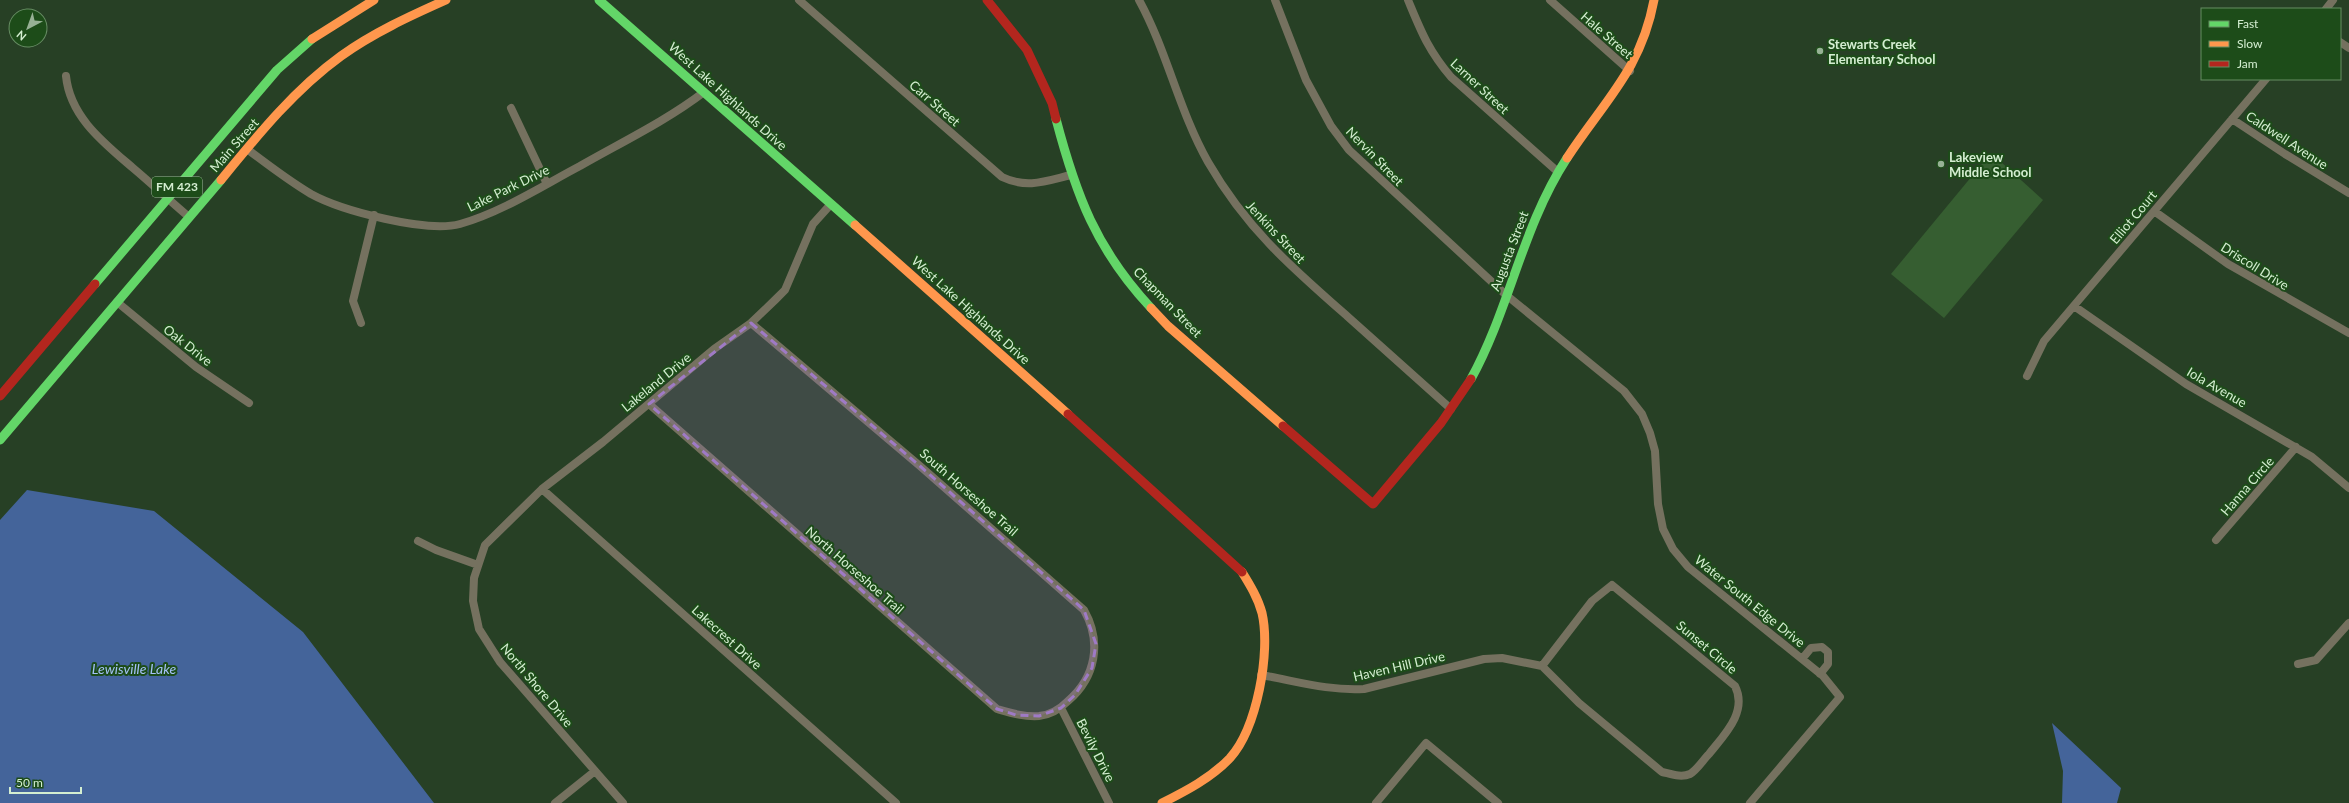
<svg xmlns="http://www.w3.org/2000/svg" width="2349" height="803" viewBox="0 0 2349 803" font-family="Lato,sans-serif">
<style>
.green{fill:#365e31}
.water{fill:#44649a}
.lines{fill:none;stroke-linecap:round;stroke-linejoin:round}
.street{stroke:#75715f;stroke-width:8}
.fast{stroke:#63d668;stroke-width:9}
.slow{stroke:#ff974d;stroke-width:9}
.jam{stroke:#b3261e;stroke-width:9}
.marked{fill:#9f7ac6;fill-opacity:0.2;stroke:#9f7ac6;stroke-width:3;stroke-dasharray:8 5;stroke-linejoin:round}
.poi-dot{fill:#97b195;stroke:#1d4c19;stroke-width:1.5}
.labels{text-anchor:middle;stroke-width:4;stroke-linejoin:round;paint-order:stroke}
.shield{fill:#1d4c19;stroke:#9dbd9a;stroke-width:1}
.shield-label{font-size:12px;font-weight:bold;fill:#d4eed1}
.street-label{font-size:13px;fill:#d4eed1;stroke:#1d4c19}
.poi-label{font-size:13px;font-weight:bold;fill:#d4eed1;stroke:#1d4c19;text-anchor:start}
.water-label{font-size:14px;font-style:italic;fill:#a5c2f7;stroke:#1d4c19}
</style>
<rect width="100%" height="100%" fill="#274025"/>
<path class="green" d="M 1991,153 L 2043,200 L 1944,318 L 1891,274 Z"/>
<path class="water" d="M 27,490 L 154,511 L 303,632 L 434,803 L 0,803 L 0,520 Z
M 2052,723 L 2121,788 L 2117,803 L 2062,803 L 2063,771 Z"/>
<g class="lines">
<path class="street" d="M 799,0 L 1002,177 C 1027,189 1046,181 1071,175
M 1139,0 C 1167,51 1179,111 1208,162 C 1246,228 1291,267 1347,316 C 1382,347 1416,378 1451,409
M 1275,0 L 1306,80 L 1331,126 L 1349,150 L 1505,294 L 1624,391 L 1642,414 L 1650,433 L 1655,451 L 1658,504 L 1663,529 L 1673,549 L 1688,567 L 1823,676 L 1840,697 L 1750,803
M 1408,0 C 1421,31 1428,50 1451,77 L 1558,172
M 1550,0 L 1630,71
M 2326,9 L 2333,0
M 2340,42 L 2349,48
M 66,76 C 70,117 104,143 133,168 C 152,184 170,201 189,217
M 511,108 L 547,184
M 2232,119 L 2285,154 L 2349,193
M 247,149 C 268,165 289,181 311,194 C 342,211 427,233 460,224 C 502,212 542,186 580,166 C 622,142 666,121 704,92
M 2154,211 L 2228,264 L 2349,333
M 117,302 L 196,367 L 249,403
M 2074,306 L 2186,384 L 2312,457 L 2349,488
M 361,323 L 353,301 L 374,215
M 2027,376 L 2044,341 L 2266,79
M 649,404 L 997,709 C 1011,713 1024,717 1039,716 C 1050,715 1060,709 1068,701 C 1096,677 1102,642 1084,610 L 920,466 L 751,323
M 542,489 L 896,803
M 2216,540 L 2296,447
M 418,541 L 436,550 L 478,565
M 1612,585 L 1735,686 C 1748,712 1724,735 1709,754 C 1703,760 1697,770 1690,774 C 1681,778 1671,774 1662,772 L 1579,703 L 1542,666 L 1592,601 Z
M 1802,659 L 1811,648 L 1822,647 L 1828,652 L 1828,664 L 1820,674
M 2298,664 L 2316,660 L 2349,623
M 1261,675 C 1296,681 1328,691 1364,689 L 1484,659 L 1502,658 L 1542,666
M 1061,708 L 1109,803
M 555,803 L 595,771
M 623,803 L 500,662 L 479,629 L 473,601 L 474,578 L 485,545 L 542,489 L 603,442 L 714,349 L 751,323 L 776,299 L 785,290 L 813,224 L 831,204
M 1376,803 L 1426,743 L 1498,803"/>
<path class="fast" d="M 599,0 L 855,225
M 1056,119 C 1076,195 1096,249 1151,308
M 95,284 L 277,70 L 312,39
M 1471,379 C 1510,308 1522,227 1567,158
M 0,440 L 221,180"/>
<path class="slow" d="M 312,39 L 374,0
M 1567,158 C 1604,101 1641,70 1654,0
M 221,180 C 257,136 294,90 341,56 C 373,33 410,16 446,0
M 855,225 L 1068,414
M 1151,308 L 1168,326 L 1283,426
M 1162,803 C 1186,791 1211,778 1230,758 C 1257,728 1271,652 1262,613 C 1258,598 1250,585 1242,572"/>
<path class="jam" d="M 987,0 L 1027,50 L 1052,103 L 1056,119
M 0,396 L 95,284
M 1068,414 L 1242,572
M 1283,426 L 1373,504 L 1441,423 L 1471,379"/>
</g>
<path class="marked" d="M 751,323 L 920,466 L 1084,610 L 1096,644 L 1092,668 L 1075,695 L 1061,708 L 1039,716 L 1016,715 L 997,709 L 649,404 Z"/>
<g class="poi-dot">
<circle cx="1820" cy="51" r="4"/>
<circle cx="1941" cy="164" r="4"/>
</g>
<g class="labels">
<rect class="shield" x="152" y="177" width="50" height="20" rx="3"/>
<g class="shield-label">
<text x="177" y="191">FM 423</text>
</g>
<g class="street-label">
<text transform="translate(1607 35) rotate(41)" y="5">Hale Street</text>
<text transform="translate(1480 86) rotate(43)" y="5">Larner Street</text>
<text transform="translate(728 96) rotate(42)" y="5">West Lake Highlands Drive</text>
<text transform="translate(935 103) rotate(41)" y="5">Carr Street</text>
<text transform="translate(2287 140) rotate(33)" y="5">Caldwell Avenue</text>
<text transform="translate(234 145) rotate(-49)" y="5">Main Street</text>
<text transform="translate(1375 156) rotate(46)" y="5">Nervin Street</text>
<text transform="translate(508 188) rotate(-26)" y="5">Lake Park Drive</text>
<text transform="translate(2133 217) rotate(-50)" y="5">Elliot Court</text>
<text transform="translate(1276 232) rotate(47)" y="5">Jenkins Street</text>
<text transform="translate(1509 251) rotate(-69)" y="5">Augusta Street</text>
<text transform="translate(2255 266) rotate(32)" y="5">Driscoll Drive</text>
<text transform="translate(1168 302) rotate(46)" y="5">Chapman Street</text>
<text transform="translate(971 310) rotate(42)" y="5">West Lake Highlands Drive</text>
<text transform="translate(188 345) rotate(38)" y="5">Oak Drive</text>
<text transform="translate(656 382) rotate(-39)" y="5">Lakeland Drive</text>
<text transform="translate(2217 387) rotate(30)" y="5">Iola Avenue</text>
<text transform="translate(2247 486) rotate(-49)" y="5">Hanna Circle</text>
<text transform="translate(969 492) rotate(41)" y="5">South Horseshoe Trail</text>
<text transform="translate(855 570) rotate(41)" y="5">North Horseshoe Trail</text>
<text transform="translate(1750 601) rotate(39)" y="5">Water South Edge Drive</text>
<text transform="translate(727 637) rotate(42)" y="5">Lakecrest Drive</text>
<text transform="translate(1707 647) rotate(40)" y="5">Sunset Circle</text>
<text transform="translate(1399 666) rotate(-13)" y="5">Haven Hill Drive</text>
<text transform="translate(537 685) rotate(50)" y="5">North Shore Drive</text>
<text transform="translate(1096 750) rotate(63)" y="5">Bevily Drive</text>
</g>
<g class="poi-label">
<text x="1828" y="49">Stewarts Creek<tspan x="1828" dy="15">Elementary School</tspan></text>
<text x="1949" y="162">Lakeview<tspan x="1949" dy="15">Middle School</tspan></text>
</g>
<g class="water-label">
<text x="134" y="674">Lewisville Lake</text>
</g>
</g>
<rect x="2201" y="8" width="140" height="72" fill="#1d4c19" stroke="#668d63"/>
<rect x="2209" y="21" width="20" height="6" fill="#63d668" stroke="#668d63"/>
<text x="2237" y="28" font-size="12" fill="#d4eed1">Fast</text>
<rect x="2209" y="41" width="20" height="6" fill="#ff974d" stroke="#668d63"/>
<text x="2237" y="48" font-size="12" fill="#d4eed1">Slow</text>
<rect x="2209" y="61" width="20" height="6" fill="#b3261e" stroke="#668d63"/>
<text x="2237" y="68" font-size="12" fill="#d4eed1">Jam</text>
<g transform="translate(28 28) rotate(221)"><circle r="19" fill="#1d4c19" stroke="#668d63"/>
<path d="M0-3L7 15L0 10L-7 15Z" fill="#97b195"/>
<text y="-6" font-size="11" font-weight="bold" text-anchor="middle" fill="#d4eed1">N</text>
</g>
<path d="M10 787v6h71v-6" fill="none" stroke="#d4eed1" stroke-width="2"/>
<text x="16" y="787" font-size="12" fill="#d4eed1" stroke="#1d4c19" stroke-width="3" paint-order="stroke">50 m</text>
</svg>
